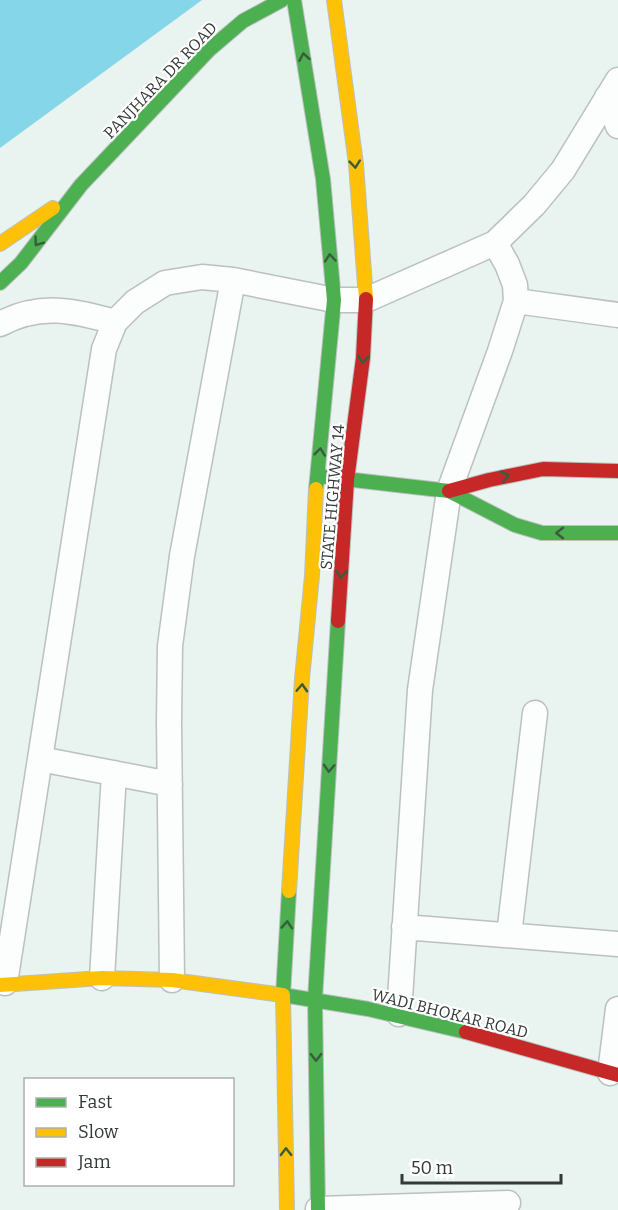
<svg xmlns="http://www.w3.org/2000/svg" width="618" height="1210" viewBox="0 0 618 1210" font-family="Bitter,serif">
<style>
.water{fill:#86d6ea}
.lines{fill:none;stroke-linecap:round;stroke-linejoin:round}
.street-casing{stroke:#bac1bf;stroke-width:27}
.fast-casing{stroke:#bac1bf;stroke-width:16}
.slow-casing{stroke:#bac1bf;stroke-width:16}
.jam-casing{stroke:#bac1bf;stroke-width:16}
.street{stroke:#fcfdfd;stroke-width:24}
.fast{stroke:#4caf50;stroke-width:14}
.slow{stroke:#ffc107;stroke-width:14}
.jam{stroke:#c62828;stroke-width:14}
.oneway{stroke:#3a5c3e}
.labels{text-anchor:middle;stroke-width:4.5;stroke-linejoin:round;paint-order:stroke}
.street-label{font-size:16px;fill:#323937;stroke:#fff}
</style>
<rect width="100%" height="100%" fill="#e9f3f0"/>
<path class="water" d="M 0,0 L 202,0 L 0,148 Z"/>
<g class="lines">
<g class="street-casing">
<path id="street" d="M 607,97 L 618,126
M 516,301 L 618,315
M 0,324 C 41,302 74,311 115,322
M 40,759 L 170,784
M 404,927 L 618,944
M 509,935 L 535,713
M 102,978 L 114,773
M 172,980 L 169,722 L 170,646 L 182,556 L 233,280
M 5,983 L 104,349 L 115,322 L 135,302 L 165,283 L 202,277 L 233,280 L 334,300 L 366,300 L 495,243 L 534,205 L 563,170 L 618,80
M 399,1014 L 420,690 L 449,491 L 500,351 L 516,301 L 515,285 L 507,264 L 495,243
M 610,1073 L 618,1009
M 318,1209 L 508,1203"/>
</g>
<g class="fast-casing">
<path id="fast" d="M 294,0 L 323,179 L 334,300 L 316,489
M 0,283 L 21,263 L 81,185 L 209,50 L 243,21 L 282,0
M 319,476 L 449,491 L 515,525 L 542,533 L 618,533
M 289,891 L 283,995 L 368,1009 L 466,1032
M 315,999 L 318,1210
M 315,999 L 338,621"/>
</g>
<g class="slow-casing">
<path id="slow" d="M 334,0 L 356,164 L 366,299
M 0,244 L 53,208
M 289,891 L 302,679 L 312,576 L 316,489
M 0,985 L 102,978 L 172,980 L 283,995 L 287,1210"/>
</g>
<g class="jam-casing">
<path id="jam" d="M 449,491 L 489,480 L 543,469 L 618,471
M 338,621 L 347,480 L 363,358 L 366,299
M 466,1032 L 618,1075"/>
</g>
<use href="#street" class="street"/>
<use href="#fast" class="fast"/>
<use href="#slow" class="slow"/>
<use href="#jam" class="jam"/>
</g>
<defs><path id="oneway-chevron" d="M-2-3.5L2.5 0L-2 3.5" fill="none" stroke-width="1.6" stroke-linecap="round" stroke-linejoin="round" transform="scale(1.5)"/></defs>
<g class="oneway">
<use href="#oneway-chevron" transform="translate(304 57) rotate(-100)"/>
<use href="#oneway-chevron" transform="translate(355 164) rotate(84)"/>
<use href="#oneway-chevron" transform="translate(38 242) rotate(126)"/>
<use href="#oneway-chevron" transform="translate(330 258) rotate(-95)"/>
<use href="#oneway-chevron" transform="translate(363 359) rotate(95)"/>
<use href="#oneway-chevron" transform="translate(320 452) rotate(-84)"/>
<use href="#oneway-chevron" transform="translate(505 476) rotate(-13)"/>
<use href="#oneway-chevron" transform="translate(560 533) rotate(180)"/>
<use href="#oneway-chevron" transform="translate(341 574) rotate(94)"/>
<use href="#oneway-chevron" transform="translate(302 688) rotate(-87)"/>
<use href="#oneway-chevron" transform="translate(329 768) rotate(93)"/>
<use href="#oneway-chevron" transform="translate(287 925) rotate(-86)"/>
<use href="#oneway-chevron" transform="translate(316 1057) rotate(89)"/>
<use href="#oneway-chevron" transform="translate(286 1152) rotate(-91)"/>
</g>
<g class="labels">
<g class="street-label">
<text transform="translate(160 80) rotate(-46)" y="6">PANJHARA DR ROAD</text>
<text transform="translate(332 497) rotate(-85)" y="6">STATE HIGHWAY 14</text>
<text transform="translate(450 1013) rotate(14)" y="6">WADI BHOKAR ROAD</text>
</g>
</g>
<rect x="24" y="1078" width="210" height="108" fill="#ffffff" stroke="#adb0af" stroke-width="1.5"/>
<rect x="36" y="1098" width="30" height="9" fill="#4caf50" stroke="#adb0af" stroke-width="1.5"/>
<text x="78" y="1108" font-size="18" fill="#323937">Fast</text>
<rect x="36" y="1128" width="30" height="9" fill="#ffc107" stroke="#adb0af" stroke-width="1.5"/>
<text x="78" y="1138" font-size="18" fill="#323937">Slow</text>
<rect x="36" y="1158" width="30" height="9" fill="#c62828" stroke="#adb0af" stroke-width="1.5"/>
<text x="78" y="1168" font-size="18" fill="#323937">Jam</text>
<path d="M402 1174v9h159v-9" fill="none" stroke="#323937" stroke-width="3"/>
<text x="411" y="1174" font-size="18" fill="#323937" stroke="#ffffff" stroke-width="4.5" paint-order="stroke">50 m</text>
</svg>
